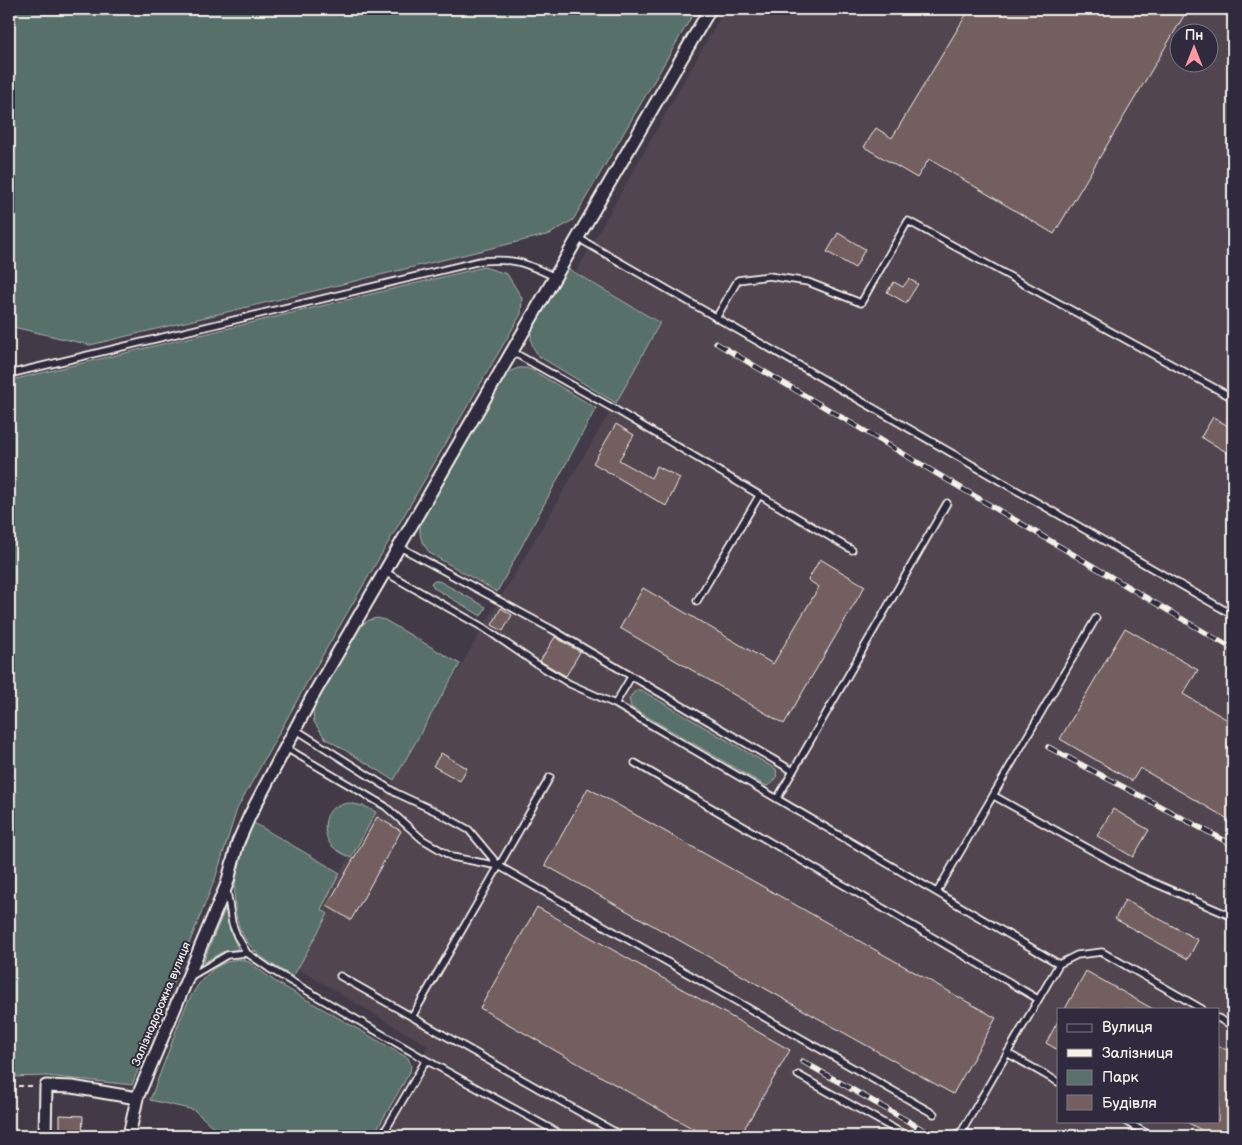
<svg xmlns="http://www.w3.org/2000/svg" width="1242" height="1145" viewBox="0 0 1242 1145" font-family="'Balsamiq Sans',sans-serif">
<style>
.built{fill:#51454f;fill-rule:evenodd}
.green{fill:#59706b;stroke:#a6b0aa}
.building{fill:#735e60;stroke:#f4f1e8}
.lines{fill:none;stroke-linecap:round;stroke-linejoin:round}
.service-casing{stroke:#f4f1e8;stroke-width:9}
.minor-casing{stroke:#f4f1e8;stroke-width:15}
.path{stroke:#f4f1e8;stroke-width:2;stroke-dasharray:5 4;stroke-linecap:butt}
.service{stroke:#2f2a3d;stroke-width:5.5}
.minor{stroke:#2f2a3d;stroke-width:11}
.rail-casing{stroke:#f4f1e8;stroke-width:5.5}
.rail{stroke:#2f2a3d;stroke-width:4;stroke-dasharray:11;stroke-linecap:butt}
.labels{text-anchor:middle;stroke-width:4;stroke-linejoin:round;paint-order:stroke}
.street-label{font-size:12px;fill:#f4f1e8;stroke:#2f2a3d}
</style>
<rect width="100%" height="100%" fill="#433a48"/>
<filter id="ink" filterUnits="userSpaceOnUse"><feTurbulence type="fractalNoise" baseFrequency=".02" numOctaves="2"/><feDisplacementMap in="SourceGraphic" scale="10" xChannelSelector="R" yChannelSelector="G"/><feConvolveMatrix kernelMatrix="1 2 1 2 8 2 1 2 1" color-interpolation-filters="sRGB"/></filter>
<g filter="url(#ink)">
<path class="built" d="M 725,9 L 1233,9 L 1233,1136 L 374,1136 L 428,1046 L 287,962 L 662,323 L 576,272 ZM 1180,32 L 1210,32 L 1210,62 L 1180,62 ZM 1058,1009 L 1218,1009 L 1218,1121 L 1058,1121 Z"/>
<path class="green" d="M 9,9 L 696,9 L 573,220 L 550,234 L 90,345 L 9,326 Z
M 484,267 L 507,274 L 522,298 L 521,314 L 310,677 L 237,809 L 215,879 L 132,1085 L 47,1076 L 9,1077 L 9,385 L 12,380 Z
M 567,268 L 660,323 L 616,403 L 540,357 C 531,347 529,339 533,325 Z
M 518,368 L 526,368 L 534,371 L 596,408 L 497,592 L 431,554 C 421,543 418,535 421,520 L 503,378 L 509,372 Z
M 433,581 L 439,581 L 486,607 L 481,616 L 434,588 L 431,583 Z
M 377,618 L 385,620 L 460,664 L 394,780 L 325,738 L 314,722 L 313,713 L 316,703 L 357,629 L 369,620 Z
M 636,690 L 641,690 L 776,769 C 778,777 775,784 766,786 L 631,707 L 629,698 Z
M 348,803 L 364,806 L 376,812 L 351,858 C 344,854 336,851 331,845 C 323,835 323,816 333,808 C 338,805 343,804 348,803 Z
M 254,823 L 340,873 L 321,909 L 328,914 L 293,977 C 279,968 263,960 252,948 C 221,914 237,859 254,823 Z
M 225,909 L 230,931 L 238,949 L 222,952 L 203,963 Z
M 241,959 L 249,962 L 276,982 L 408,1058 L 411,1065 L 410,1072 L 373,1136 L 219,1136 L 212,1126 L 194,1110 L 150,1100 C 157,1081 165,1061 172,1042 C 184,1009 199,962 241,959 Z"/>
<path class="building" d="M 955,9 L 1188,9 L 1054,234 L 929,159 L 917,178 L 864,147 L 876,128 L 892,138 L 966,15 Z
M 838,233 L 865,249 L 855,268 L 827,252 Z
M 909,279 L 918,284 L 906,303 L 887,292 L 894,282 L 903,287 Z
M 1213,417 L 1233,429 L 1233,456 L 1201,437 Z
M 616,424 L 634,435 L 619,460 L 651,478 L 657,466 L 680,478 L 666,506 L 593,463 Z
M 820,559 L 865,586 L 784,724 L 620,628 L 643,588 L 773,664 L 819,587 L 808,580 Z
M 501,608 L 512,615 L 503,631 L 492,625 Z
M 1125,628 L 1198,670 L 1183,694 L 1233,723 L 1233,822 L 1140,768 L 1132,781 L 1060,739 Z
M 555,637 L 580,652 L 566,676 L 540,661 Z
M 441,753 L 467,768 L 460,781 L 433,766 Z
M 588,788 L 996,1018 L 953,1094 L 545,865 Z
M 1113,809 L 1149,830 L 1133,857 L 1097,836 Z
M 377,817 L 401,831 L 351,920 L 327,906 Z
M 1125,900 L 1198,940 L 1188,959 L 1115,919 Z
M 537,907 L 790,1050 L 740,1136 L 706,1136 L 480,1008 Z
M 1086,971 L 1153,1009 L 1065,1009 Z
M 1058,1021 L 1058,1050 L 1046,1043 Z
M 1218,1045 L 1233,1054 L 1233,1136 L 1212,1136 L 1185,1121 L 1218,1121 Z
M 60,1115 L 83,1116 L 82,1136 L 60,1136 Z"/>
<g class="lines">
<g class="service-casing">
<path id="service" d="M 578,238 L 1233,615
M 716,318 L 738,280 L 769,276 L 808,282 L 861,303 L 908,221 L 1233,398
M 511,351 L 616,410 L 852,550
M 9,374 L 480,261 C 515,258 523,262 555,277
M 400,547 L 553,630 L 793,771
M 385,572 L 484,628 L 535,663 L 570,684 L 615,704 L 1059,964
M 697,601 L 759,496
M 615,704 L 631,677
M 295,729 L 396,793 L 437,812 L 469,830 L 499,866
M 286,748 L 385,806 L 422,839 L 452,857 L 499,866 L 934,1114
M 635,763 L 1038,999
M 994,796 L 1136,875 L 1233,917
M 777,799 L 947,503
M 227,891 L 232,923 L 237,936 L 247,953 L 270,969 L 426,1060 L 564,1136
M 937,892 L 1096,618
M 340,976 L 622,1136
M 188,978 L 227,955 L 247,953
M 412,1017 L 550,777
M 1218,1018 L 1233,1026
M 1007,1053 L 1058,1082
M 798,1075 L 907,1136
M 1125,1121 L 1151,1136
M 962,1131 L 971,1136
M 382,1136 L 426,1060
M 952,1136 L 962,1131 L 1059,964 L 1077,955 L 1102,952 L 1202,1009"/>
</g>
<g class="minor-casing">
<path id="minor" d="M 45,1136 L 46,1086 L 72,1087 L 137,1098
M 129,1136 L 137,1098 L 227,884 L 238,842 L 250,815 L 311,699 L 710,9"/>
</g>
<path class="path" d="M 9,1086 L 34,1086"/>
<use href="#service" class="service"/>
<use href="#minor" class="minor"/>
<g class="rail-casing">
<path id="rail" d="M 716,343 L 1233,649
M 1048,747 L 1233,845
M 802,1061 L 934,1136"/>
</g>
<use href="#rail" class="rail"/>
</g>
</g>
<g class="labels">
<g class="street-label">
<text transform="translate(161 1004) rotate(-67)" y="4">Залізнодорожна вулиця</text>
</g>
</g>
<rect width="1242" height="1145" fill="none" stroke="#2f2a3d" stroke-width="30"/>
<rect x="15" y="15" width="1212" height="1115" fill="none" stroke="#f4f1e8" stroke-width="2" filter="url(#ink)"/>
<rect x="1057" y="1008" width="162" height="115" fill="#2f2a3d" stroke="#7e7a81"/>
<rect x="1067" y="1024" width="25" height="8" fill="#2f2a3d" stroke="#7e7a81"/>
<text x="1102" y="1032" font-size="15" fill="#f4f1e8">Вулиця</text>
<rect x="1067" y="1049" width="25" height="8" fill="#f4f1e8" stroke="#7e7a81"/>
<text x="1102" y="1058" font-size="15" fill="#f4f1e8">Залізниця</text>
<rect x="1067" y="1070" width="25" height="15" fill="#59706b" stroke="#7e7a81"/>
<text x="1102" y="1082" font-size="15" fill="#f4f1e8">Парк</text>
<rect x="1067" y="1095" width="25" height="15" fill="#735e60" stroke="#7e7a81"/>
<text x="1102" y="1108" font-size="15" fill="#f4f1e8">Будівля</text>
<g transform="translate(1194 48)"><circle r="24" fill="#2f2a3d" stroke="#7e7a81"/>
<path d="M0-4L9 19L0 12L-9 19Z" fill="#ff9aa2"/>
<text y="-8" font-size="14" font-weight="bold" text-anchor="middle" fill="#f4f1e8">Пн</text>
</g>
</svg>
